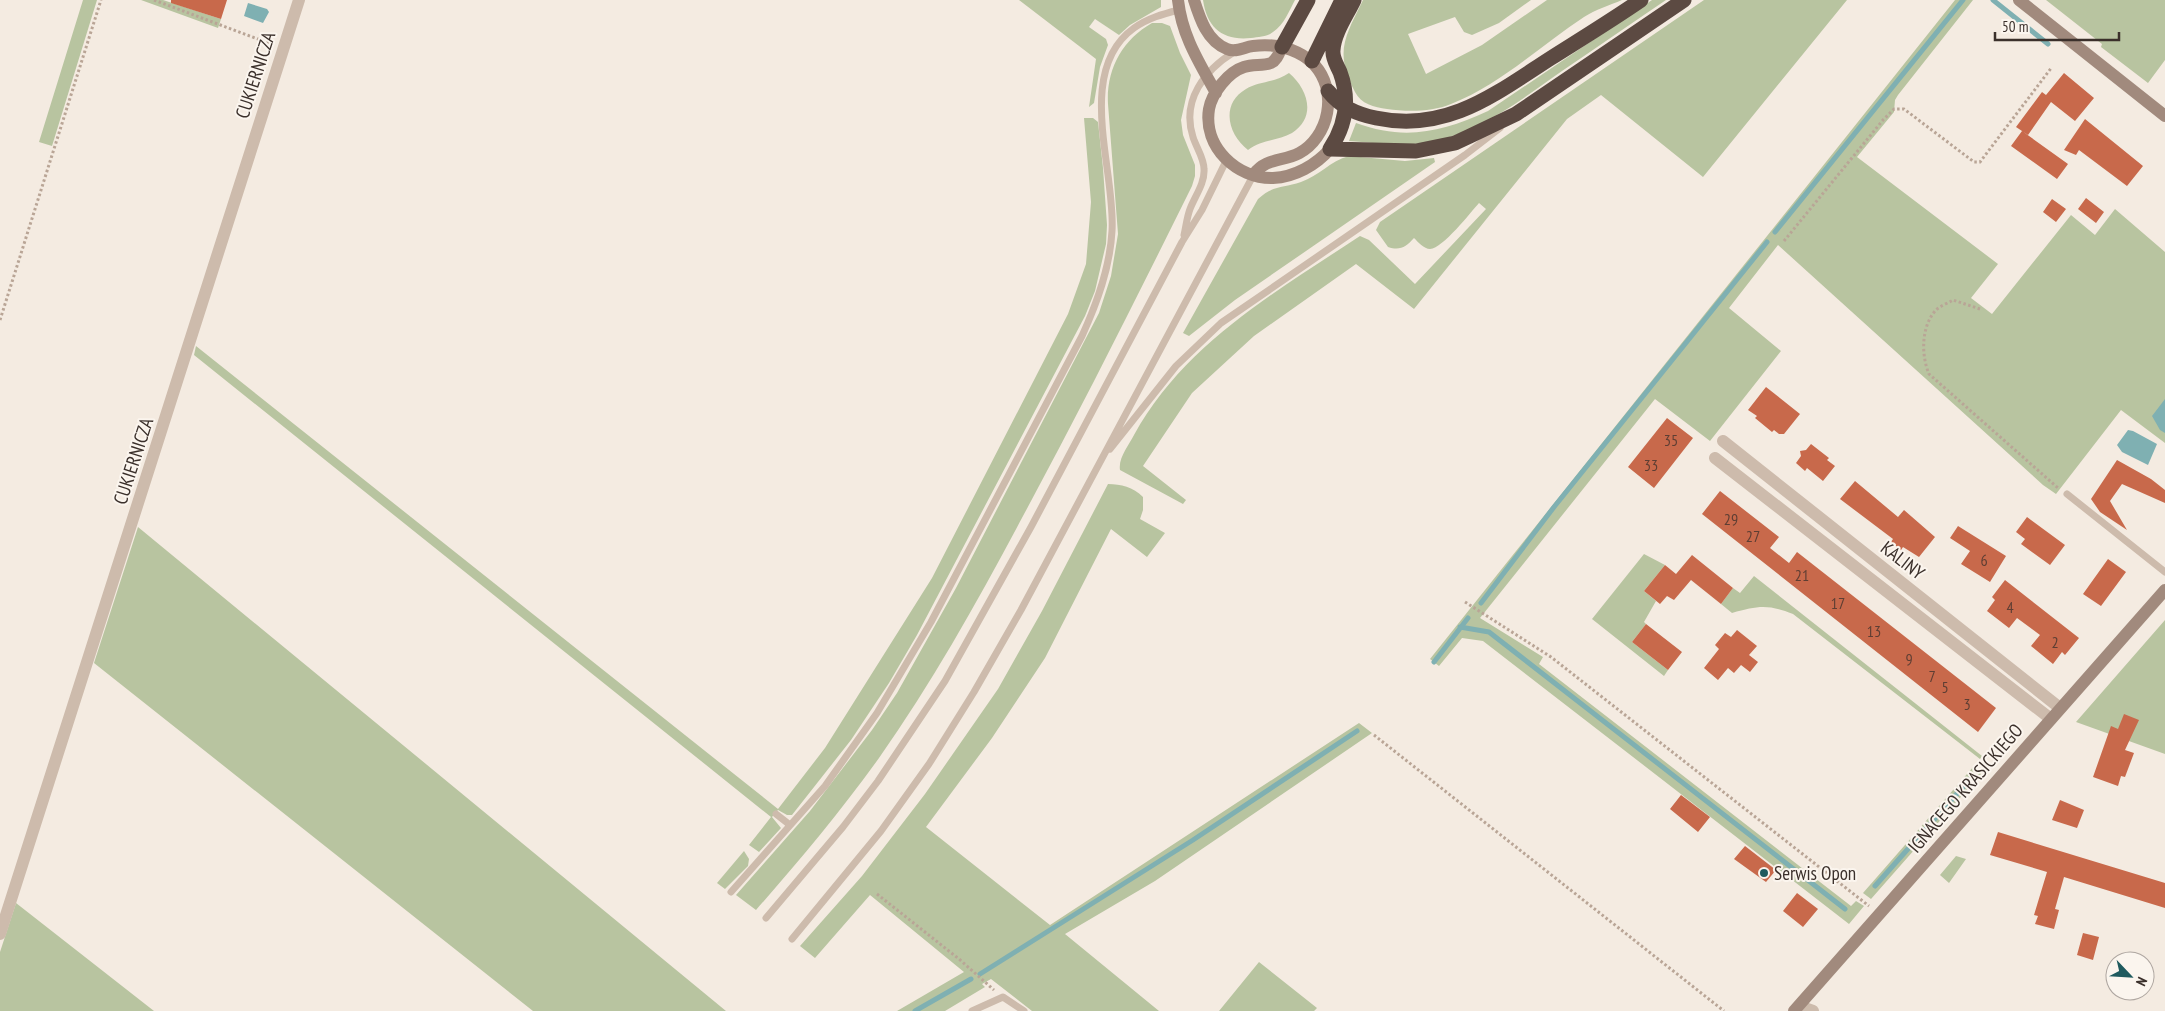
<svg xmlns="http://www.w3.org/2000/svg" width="2165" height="1011" viewBox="0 0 2165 1011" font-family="'PT Sans Narrow',sans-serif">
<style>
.green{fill:#b8c4a0}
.water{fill:#7fb0b2}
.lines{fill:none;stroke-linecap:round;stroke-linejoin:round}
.stream{stroke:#7fb0b2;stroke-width:5}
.building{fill:#c8694b}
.path{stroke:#b9a596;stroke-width:3;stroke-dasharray:2.5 2.5;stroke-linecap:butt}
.lane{stroke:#cdbbac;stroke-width:7}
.street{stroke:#cdbbac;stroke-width:12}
.secondary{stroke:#a18a7d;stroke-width:12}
.highway{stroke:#5c4a42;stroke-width:15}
.poi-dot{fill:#1f5a5e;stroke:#fbf5ee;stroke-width:2}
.labels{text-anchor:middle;stroke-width:4;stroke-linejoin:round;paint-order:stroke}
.number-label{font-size:16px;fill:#5e3e33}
.street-label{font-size:19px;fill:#3b302b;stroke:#fbf5ee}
.poi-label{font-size:19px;fill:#3b302b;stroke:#fbf5ee;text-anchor:start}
</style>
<rect width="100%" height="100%" fill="#f4ebe1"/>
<path class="green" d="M 83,0 L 97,0 L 52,146 L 39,142 Z
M 141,0 L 163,0 L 221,19 L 218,28 Z
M 1019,0 L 1161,0 L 1161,7 L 1130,25 L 1119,35 L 1095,19 L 1089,27 L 1106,39 L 1108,45 L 1100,67 L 1094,103 L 1089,107 L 1096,59 Z
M 1203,0 L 1295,0 C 1289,11 1284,25 1273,32 C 1267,37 1258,37 1251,38 C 1223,41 1207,28 1203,0 Z
M 1363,0 L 1531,0 L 1499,23 L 1472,35 L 1464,32 L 1455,17 L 1408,34 L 1426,74 L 1482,45 L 1547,0 L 1622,0 C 1610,5 1595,10 1584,17 C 1541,45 1499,86 1451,104 C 1432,112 1407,112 1387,109 C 1374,107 1361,104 1355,92 C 1334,52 1345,37 1363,0 Z
M 1652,0 L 1666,0 C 1631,24 1597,47 1562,71 C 1521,100 1476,135 1425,143 C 1399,146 1374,143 1349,141 L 1356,123 C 1405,141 1442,132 1488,111 Z
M 1704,0 L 1847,0 L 1703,177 L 1601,95 L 1567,119 L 1414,309 L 1356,264 L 1254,336 L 1192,393 L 1143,466 L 1186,500 L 1183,504 L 1120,470 C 1118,458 1129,445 1134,435 C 1184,344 1277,291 1360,236 L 1369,240 L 1415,284 L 1486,209 L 1479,203 C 1470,213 1443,248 1430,249 C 1424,249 1418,242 1414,238 C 1406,247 1400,251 1388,247 L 1376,230 L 1380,222 Z
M 1955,0 L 1973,0 L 1898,95 L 1895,100 L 1894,112 L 1857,157 L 1998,264 L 1971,298 L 1992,314 L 2071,215 L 2095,235 L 2115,209 L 2165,252 L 2165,443 L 2121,410 L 2056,494 L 2043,485 L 1778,245 L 1729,308 L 1781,351 L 1710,441 L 1655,399 L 1480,618 L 1543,657 L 1539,664 L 1851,906 L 1856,901 L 1864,906 L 1849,924 L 1483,641 L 1462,638 L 1439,666 L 1430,659 Z
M 2046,0 L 2165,0 L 2165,60 L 2148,83 L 2101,47 L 2102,44 Z
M 1152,23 L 1162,23 L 1170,26 L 1180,53 L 1191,75 L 1181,120 L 1183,135 L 1195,165 L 1195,176 L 1192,186 C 1137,297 1082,407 1023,516 C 979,599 933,681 879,758 C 841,811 799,861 756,910 L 736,895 L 810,811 L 872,730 L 897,693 L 956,588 L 1099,313 L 1111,276 L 1118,234 L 1108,104 C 1106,70 1122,40 1152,23 Z
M 1289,73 C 1308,89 1317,117 1292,133 C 1278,141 1262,139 1248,150 C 1228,135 1220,104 1246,89 C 1259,81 1275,83 1289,73 Z
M 1084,118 L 1093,118 L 1098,122 L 1103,168 L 1107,225 L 1106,244 L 1095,291 L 1085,316 L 917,635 L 889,683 L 851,740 L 792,815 L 787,815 L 778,810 L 772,817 L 781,828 L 759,852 L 749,845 L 771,817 L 194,355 L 196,346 L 778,809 L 825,748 L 932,578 L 1068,314 L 1086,264 L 1091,202 Z
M 1349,156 L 1405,161 L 1434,158 L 1435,162 L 1235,300 L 1189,336 L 1183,333 L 1258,199 C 1273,185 1283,188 1301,182 C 1319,176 1330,161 1349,156 Z
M 1108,484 C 1121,484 1133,487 1143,497 L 1143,510 L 1140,519 L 1165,533 L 1147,557 L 1111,529 L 1045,658 L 992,738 L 926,827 L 1050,925 L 1359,723 L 1372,733 L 1155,881 L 1065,934 L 1159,1011 L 1032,1011 L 991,979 L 982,984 L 985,987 L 945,1011 L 897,1011 L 964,972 L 870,895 L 815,958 L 800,946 L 862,876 L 925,794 L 998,689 L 1042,611 Z
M 138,527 L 726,1011 L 533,1011 L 94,663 Z
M 1644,554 L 1665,565 L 1644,591 L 1656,601 L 1644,622 L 1646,624 L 1632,642 L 1668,670 L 1664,676 L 1592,619 Z
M 1754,576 L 1982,756 L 1980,759 L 1793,614 C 1767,604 1758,606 1732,613 L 1721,604 L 1733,588 L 1740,593 Z
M 2165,620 L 2165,754 L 2076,722 Z
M 1974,766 L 1981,774 L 1871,899 L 1863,893 Z
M 744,851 L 749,859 L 748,866 L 725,889 L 717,883 Z
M 1956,856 L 1966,859 L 1949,883 L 1940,875 Z
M 16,903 L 154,1011 L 0,1011 L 0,952 Z
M 1259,962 L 1317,1008 L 1314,1011 L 1219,1011 Z"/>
<path class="water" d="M 248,3 L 267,9 L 269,12 L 263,23 L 244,16 Z
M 2165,399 L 2165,433 L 2160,430 L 2152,416 Z
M 2128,430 L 2133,431 L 2157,444 L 2148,465 L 2122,452 L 2117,445 Z"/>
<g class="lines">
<path class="stream" d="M 1993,0 L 2048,44
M 1775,232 L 1963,0
M 1481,603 L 1554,507 L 1767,242
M 1460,627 L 1489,632 L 1845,909
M 1434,662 L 1468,618
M 1875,886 L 1971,778
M 980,974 L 1193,840 L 1357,731
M 915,1011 L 971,979"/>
</g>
<path class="building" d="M 171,0 L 227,0 L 221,19 L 171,3 Z
M 2064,73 L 2094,98 L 2075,121 L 2051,102 L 2028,135 L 2016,127 L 2042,92 L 2046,95 Z
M 2085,119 L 2143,166 L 2127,186 L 2079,150 L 2076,155 L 2064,150 Z
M 2022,131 L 2068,164 L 2057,179 L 2011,146 Z
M 2086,198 L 2104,212 L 2096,223 L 2078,209 Z
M 2052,199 L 2066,209 L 2056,222 L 2043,212 Z
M 1766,387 L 1800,414 L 1784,434 L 1779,434 L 1774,430 L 1772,432 L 1755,418 L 1757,416 L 1748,410 Z
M 1667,418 L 1693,438 L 1654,488 L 1628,467 Z
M 1811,444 L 1829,458 L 1827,460 L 1835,466 L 1823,481 L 1807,468 L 1805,471 L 1796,463 L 1801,456 L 1800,451 L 1806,450 Z
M 2117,460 L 2151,479 L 2165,490 L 2165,503 L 2122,484 L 2110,501 L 2127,530 L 2100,512 L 2091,499 Z
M 1855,481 L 1898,517 L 1904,510 L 1935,537 L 1919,557 L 1903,547 L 1901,550 L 1891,542 L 1893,539 L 1840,499 Z
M 1720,491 L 1779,537 L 1770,548 L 1789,563 L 1797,552 L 1996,708 L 1978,732 L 1702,514 Z
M 2027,517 L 2065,545 L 2050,565 L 2021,544 L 2025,539 L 2016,532 Z
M 1958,526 L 2006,556 L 1990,582 L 1961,564 L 1970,551 L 1950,538 Z
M 1692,555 L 1733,588 L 1721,604 L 1691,580 L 1674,600 L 1667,596 L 1660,604 L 1644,591 L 1665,565 L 1676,574 Z
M 2108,559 L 2126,572 L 2101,606 L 2083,594 Z
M 2005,580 L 2079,638 L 2065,655 L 2062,652 L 2053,664 L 2031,646 L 2040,635 L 2017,618 L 2009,628 L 1987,611 L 1995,600 L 1992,597 Z
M 1646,624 L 1682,652 L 1668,670 L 1632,642 Z
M 1737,630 L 1757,646 L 1749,655 L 1758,662 L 1750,672 L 1741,665 L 1734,673 L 1728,668 L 1718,680 L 1704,668 L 1719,649 L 1715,645 L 1725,633 L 1731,637 Z
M 2124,714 L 2139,720 L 2125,750 L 2134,753 L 2125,777 L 2121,776 L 2118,786 L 2093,777 L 2111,726 L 2118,729 Z
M 1681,795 L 1710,817 L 1698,832 L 1670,809 Z
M 2060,800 L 2084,810 L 2077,828 L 2052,820 Z
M 1998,832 L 2165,883 L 2165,908 L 2064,877 L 2055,909 L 2059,910 L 2054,929 L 2035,924 L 2038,916 L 2034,915 L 2047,872 L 1990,855 Z
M 1745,846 L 1776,870 L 1766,882 L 1734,859 Z
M 1797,893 L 1818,909 L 1803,927 L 1783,911 Z
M 2083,933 L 2099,937 L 2093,960 L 2077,955 Z"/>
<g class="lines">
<path class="path" d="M 154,0 L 271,44
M 1784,241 L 1883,120 L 1894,109 L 1904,109 L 1974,162 L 1980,162 L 2052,67
M 1980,309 L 1953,300 C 1948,303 1940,306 1936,310 C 1921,326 1921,355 1929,374 L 2058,488
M 0,320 L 101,0
M 1465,602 L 1551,657 L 1869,906
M 1374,735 L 1724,1011
M 877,894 L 959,959 L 994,990"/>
<path class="lane" d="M 1184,235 C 1186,226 1187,217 1190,209 C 1195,196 1205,183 1204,169 C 1204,158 1196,147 1193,137 C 1181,100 1205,70 1234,52
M 1110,449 L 1176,366 L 1221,323 L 1465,155 L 1500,128
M 2067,494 L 2165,572
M 776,814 L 790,825
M 731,892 L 825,786 L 877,713 L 931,622 L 1082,336 C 1097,303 1110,268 1112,231 C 1116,171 1074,71 1134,28 C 1148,18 1163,14 1179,10
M 766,918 L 843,827 L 878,781 L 945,681 L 1031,527 L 1182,242 L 1202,210 L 1226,161
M 792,939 L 881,831 L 929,764 L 974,692 L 1021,610 L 1254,174
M 972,1011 L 1003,997 L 1024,1011"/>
<path class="street" d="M 1723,441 L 2060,708
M 1715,458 L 2051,719
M 0,934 L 299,0
M 1799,1006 L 1813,1011"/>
<path class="secondary" d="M 1178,0 C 1182,36 1199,62 1216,93
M 1194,0 C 1200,19 1207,41 1227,49 C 1236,53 1244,47 1253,46 C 1283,42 1317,54 1326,86 C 1331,103 1327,123 1317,137 C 1296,167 1270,152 1254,174
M 2019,0 L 2165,116
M 1282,47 C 1279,53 1277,60 1271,63 C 1263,66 1253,64 1244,67 C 1228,72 1212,93 1209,109 C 1203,147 1237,179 1273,178 C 1295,177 1316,165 1330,149
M 1794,1011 L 2165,590"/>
<path class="highway" d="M 1282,47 L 1308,0
M 1312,61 L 1342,0
M 1328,91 C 1341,107 1356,114 1376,118 C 1447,133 1495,94 1551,58 C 1581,39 1612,20 1641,0
M 1330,149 L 1416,151 L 1455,143 L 1470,136 L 1516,114 L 1684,0
M 1330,149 C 1346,125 1350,99 1340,72 C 1337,65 1332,58 1333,50 C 1334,33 1347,15 1354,0"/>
</g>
<circle class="poi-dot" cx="1764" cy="873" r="5"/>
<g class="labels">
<g class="number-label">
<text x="1671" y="446">35</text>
<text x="1651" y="471">33</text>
<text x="1731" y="525">29</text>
<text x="1753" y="542">27</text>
<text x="1984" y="566">6</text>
<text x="1802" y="581">21</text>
<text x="1838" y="609">17</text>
<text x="2010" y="613">4</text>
<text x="1874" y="637">13</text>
<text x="2055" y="648">2</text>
<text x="1909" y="665">9</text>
<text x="1932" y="682">7</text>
<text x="1945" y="693">5</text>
<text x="1967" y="710">3</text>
</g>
<g class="street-label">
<text transform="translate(255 75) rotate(-72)" y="7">CUKIERNICZA</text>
<text transform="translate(133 461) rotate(-72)" y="7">CUKIERNICZA</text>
<text transform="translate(1903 560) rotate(38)" y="7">KALINY</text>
<text transform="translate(1965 788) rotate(-49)" y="7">IGNACEGO KRASICKIEGO</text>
</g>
<g class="poi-label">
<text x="1774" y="880">Serwis Opon</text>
</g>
</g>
<g transform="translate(2130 976) rotate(115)"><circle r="24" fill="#fbf5ee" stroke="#aea6a0"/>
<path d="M0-4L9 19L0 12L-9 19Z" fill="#1f5a5e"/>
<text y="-8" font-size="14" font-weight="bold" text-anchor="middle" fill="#3b302b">N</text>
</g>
<path d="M1995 32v8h124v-8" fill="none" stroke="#3b302b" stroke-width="2.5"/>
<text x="2002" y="32" font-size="15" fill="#3b302b" stroke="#fbf5ee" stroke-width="4" paint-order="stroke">50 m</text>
</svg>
